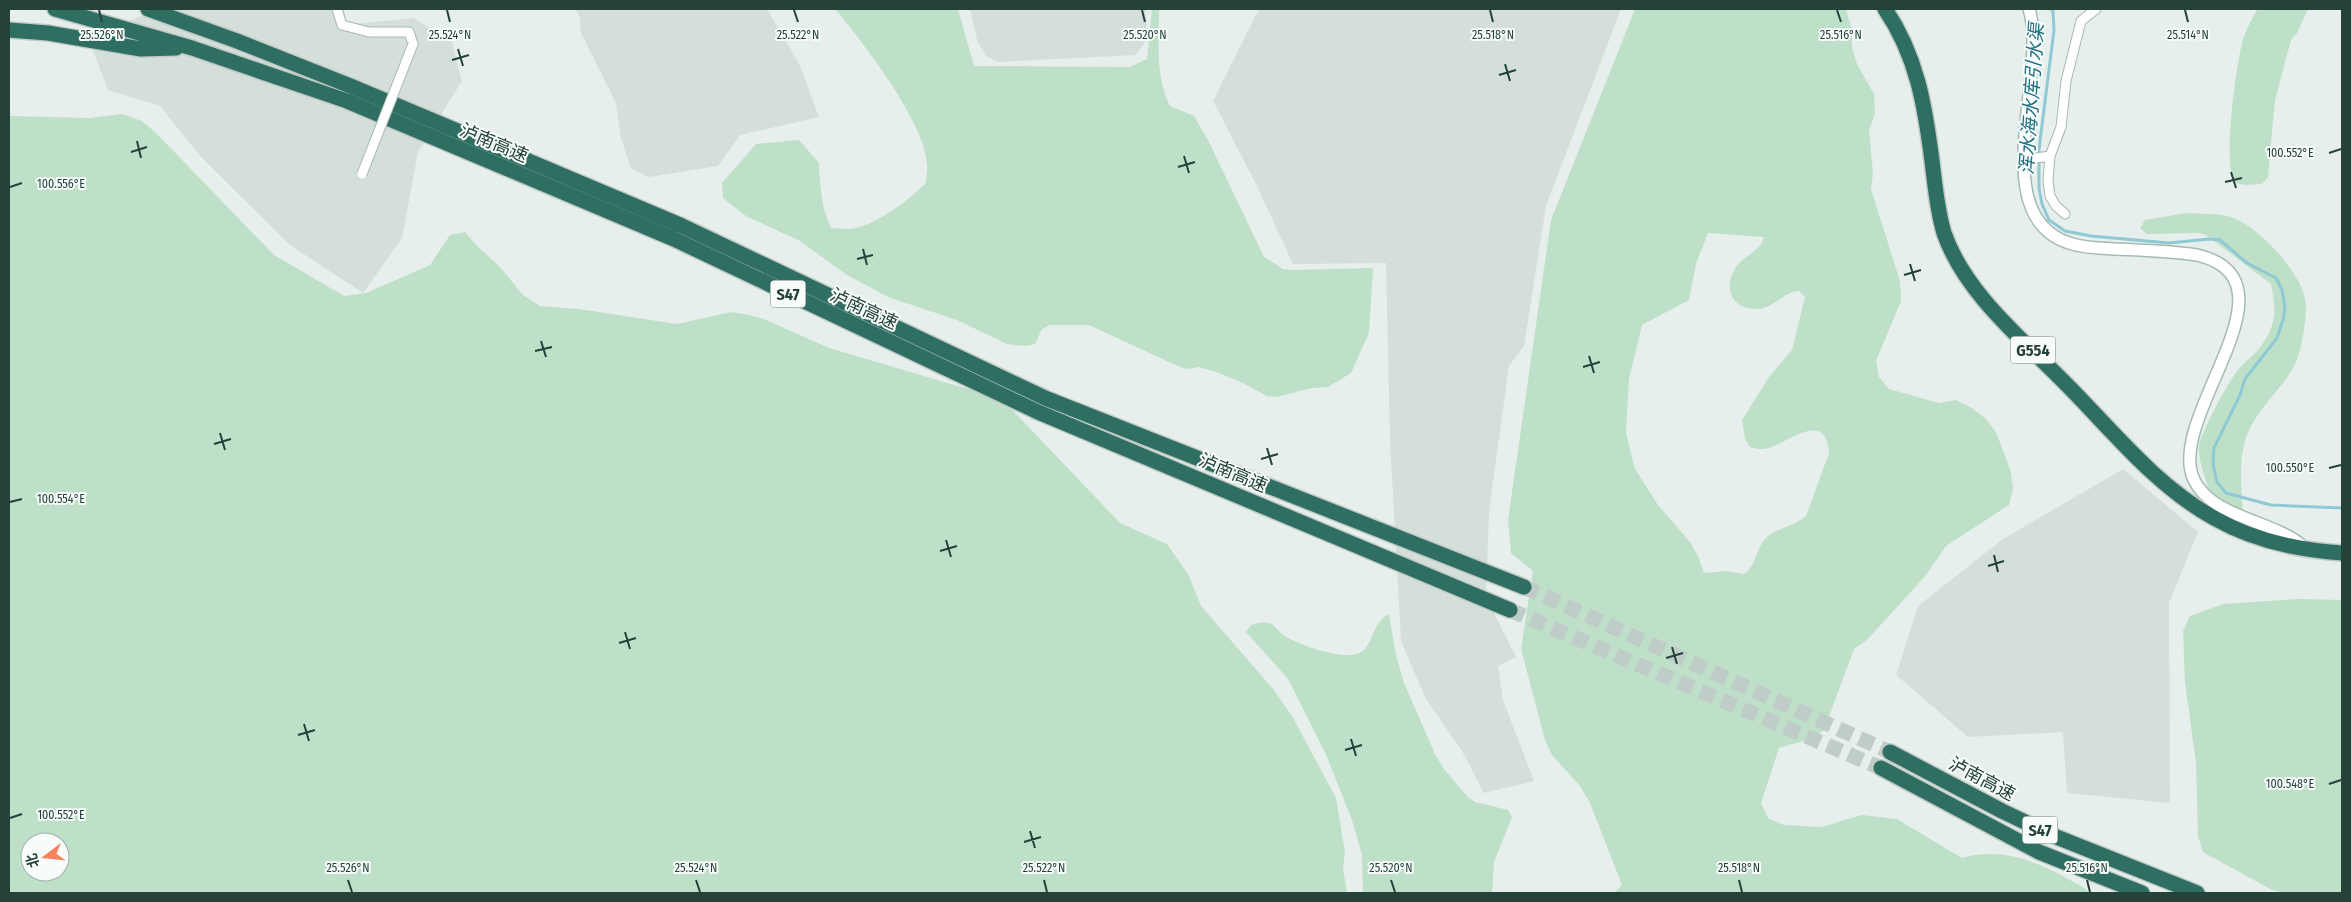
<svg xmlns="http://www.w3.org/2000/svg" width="2351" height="902" viewBox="0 0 2351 902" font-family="'Fira Sans Condensed','Noto Sans SC',sans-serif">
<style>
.built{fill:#d4dfda}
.green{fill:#bfe0c8;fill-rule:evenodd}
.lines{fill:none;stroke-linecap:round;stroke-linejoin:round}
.stream{stroke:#8ec9d4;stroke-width:3}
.highway-tunnel{stroke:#bfccc8;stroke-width:15;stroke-dasharray:15 8;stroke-linecap:butt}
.street-casing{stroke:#a8b8b2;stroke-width:11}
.secondary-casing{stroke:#a4bbb3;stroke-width:14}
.highway-casing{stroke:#c2cac8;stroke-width:18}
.street{stroke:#fff;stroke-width:9}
.secondary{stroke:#fff;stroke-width:11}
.highway{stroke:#2f6f62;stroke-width:15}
.street-bridge-casing{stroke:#a8b8b2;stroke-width:11;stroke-linecap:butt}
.street-bridge{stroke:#fff;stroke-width:9}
.ticks{fill:none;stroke:#24423a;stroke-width:2}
.labels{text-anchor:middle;stroke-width:4;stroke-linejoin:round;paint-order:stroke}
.shield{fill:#f7fbf9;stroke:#637a73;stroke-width:1}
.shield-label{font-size:16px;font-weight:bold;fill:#24423a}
.street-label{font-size:18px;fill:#24423a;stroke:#f7fbf9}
.water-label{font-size:19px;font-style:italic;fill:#1c6f80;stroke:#f7fbf9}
.ticks-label{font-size:12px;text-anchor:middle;fill:#24423a;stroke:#f7fbf9;stroke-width:4;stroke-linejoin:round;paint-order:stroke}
</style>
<rect width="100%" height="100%" fill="#e6efeb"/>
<path class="built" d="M 155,9 L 344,9 L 346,25 L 413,18 L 452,42 L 462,81 L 418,152 L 402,238 L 363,293 L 290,245 L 200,156 L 160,106 L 108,90 L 89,40 Z
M 576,9 L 767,9 L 800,66 L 819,117 L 740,135 L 718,166 L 649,177 L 631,168 L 621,138 L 616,103 L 581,33 L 580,18 Z
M 970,9 L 1146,9 L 1147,39 L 1136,55 L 998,62 L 986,56 L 977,40 Z
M 1262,9 L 1621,9 L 1546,206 L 1524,346 L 1509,366 L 1489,511 L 1486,597 L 1516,657 L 1498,666 L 1503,700 L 1534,781 L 1484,793 L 1462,751 L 1426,699 L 1401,641 L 1390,440 L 1386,263 L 1293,264 L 1256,184 L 1213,101 L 1258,11 Z
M 2123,469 L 2198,532 L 2169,603 L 2170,803 L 2067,793 L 2063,732 L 1968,737 L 1896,675 L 1918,606 L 2003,539 Z"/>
<path class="green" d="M 835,9 L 958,9 L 974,66 L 1130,67 L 1147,59 L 1152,9 L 1159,9 C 1159,40 1155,77 1170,106 L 1194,116 L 1208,140 L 1264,257 L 1283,269 L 1291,270 L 1373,268 L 1369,333 L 1351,373 L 1328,387 L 1312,388 L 1276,397 L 1267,396 L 1243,383 L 1216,372 L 1199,367 L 1190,369 L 1182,368 L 1089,325 L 1050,325 L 1042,329 L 1035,344 L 1026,346 L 1007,344 L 957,320 L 888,297 L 847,275 L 800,241 L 746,216 L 723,198 L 722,183 L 756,144 L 799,140 L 819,163 C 820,184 821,208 831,228 C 839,228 847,230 855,228 C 879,223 909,200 926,183 C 926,177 928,170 927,164 C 925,122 862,41 835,9 Z
M 1635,9 L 1846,9 L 1852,31 L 1852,48 L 1857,64 L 1874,94 L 1875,114 L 1869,130 L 1873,173 L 1871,189 L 1900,281 L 1901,301 L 1876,361 L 1879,377 L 1889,389 L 1939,403 L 1956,400 L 1972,408 L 1986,419 L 1996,432 L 2011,472 L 2013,489 L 2009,505 L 1946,546 L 1926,575 L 1868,639 L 1854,649 L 1824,730 L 1810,739 L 1779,748 L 1761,803 L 1768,818 L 1784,825 L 1822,827 L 1861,815 L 1897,819 L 1962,858 C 1999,847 2038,861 2070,880 C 2076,884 2085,887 2089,893 L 1614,893 L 1622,885 L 1590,803 L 1580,786 L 1552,755 L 1545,740 L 1521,649 L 1533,571 L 1511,553 L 1508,520 L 1551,220 ZM 1708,233 L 1764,237 C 1759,253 1744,255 1736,267 C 1722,288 1732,310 1757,309 C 1773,309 1783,292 1799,291 L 1805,297 L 1792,350 L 1769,377 L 1742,420 L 1745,439 L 1750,447 C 1756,449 1762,450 1769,448 C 1789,442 1826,409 1829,453 L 1806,516 C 1795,526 1778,528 1767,537 C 1756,547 1757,565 1744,574 L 1726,571 L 1704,573 L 1698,556 L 1690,542 L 1658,505 L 1635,469 L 1630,450 L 1626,432 L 1629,379 L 1642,325 L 1689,300 L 1696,264 Z
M 2258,9 L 2308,9 L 2297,33 L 2291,40 L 2275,100 L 2268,177 L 2262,184 L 2245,185 L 2235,183 C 2222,164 2236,68 2242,43 C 2245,32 2252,18 2258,9 Z
M 122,114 L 142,121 L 156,133 L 274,255 L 344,296 L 366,293 L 430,265 L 450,235 L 465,232 L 476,245 L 500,267 L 523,295 L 540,306 L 579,309 L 677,324 L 731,312 L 749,315 L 764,319 L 829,348 L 1002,399 L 1120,523 L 1167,544 L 1188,574 L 1201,606 L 1273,689 L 1292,716 L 1336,798 L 1345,852 L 1343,869 L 1347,893 L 9,893 L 9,116 L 89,118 ZM 30,842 L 60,842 L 60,872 L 30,872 Z
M 2186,213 C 2200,214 2218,213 2231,217 C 2257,225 2300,271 2305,299 C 2308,313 2302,349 2296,362 C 2286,386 2252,413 2245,441 C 2238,464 2242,492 2243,516 L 2211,496 C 2207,483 2197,458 2199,445 C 2202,431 2228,382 2238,370 C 2243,363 2251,358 2257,351 C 2276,329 2277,312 2271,284 L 2206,235 L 2198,233 L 2147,234 L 2140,228 L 2145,220 Z
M 2298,599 L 2342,600 L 2342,893 L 2285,893 L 2270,889 L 2203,852 L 2198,836 L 2196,763 L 2185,682 L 2183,631 L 2190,616 L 2223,604 Z
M 1389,614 L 1396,655 L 1404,683 L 1435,754 L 1444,769 L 1468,797 L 1475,802 L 1508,810 L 1512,817 L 1494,862 L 1492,893 L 1363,893 L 1362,855 L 1352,820 L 1327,757 L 1288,679 L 1246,632 L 1251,625 C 1278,617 1271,630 1290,639 C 1306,647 1341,659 1357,654 C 1374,649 1371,622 1389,614 Z"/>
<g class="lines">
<path class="stream" d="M 2051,9 L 2053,12 L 2054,30 L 2039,149 L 2039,188 L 2042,204 L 2049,220 L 2065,231 L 2091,236 L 2169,243 L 2209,239 L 2220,240 L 2247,263 L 2276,278 L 2282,290 L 2285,307 L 2283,320 L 2277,338 L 2245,379 L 2240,395 L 2214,448 L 2213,464 L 2217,482 L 2226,493 L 2271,505 L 2342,508"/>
<path class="highway-tunnel" d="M 1524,587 L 1890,752
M 1510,610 L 1881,768"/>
<g class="street-casing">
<path id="street" d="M 337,9 L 342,25 L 369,32 L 409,32 L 413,44
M 2023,160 L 2050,156
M 2065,214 L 2056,206 L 2050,196 L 2048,181 L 2050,156 L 2061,127 L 2066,81 L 2081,21 L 2096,9"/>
</g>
<g class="secondary-casing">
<path id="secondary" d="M 2029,9 C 2049,72 1984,215 2069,243 C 2083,248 2099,248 2114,249 C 2142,250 2170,251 2197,255 C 2306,281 2164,417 2194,480 C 2213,519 2275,520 2305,548"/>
</g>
<g class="highway-casing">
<path id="highway" d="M 55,9 L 192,48 L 347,101 L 674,239 L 1038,412 L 1510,610
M 148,9 L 237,41 L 353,87 L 680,225 L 1045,398 L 1524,587
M 1885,9 C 1917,56 1925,106 1932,161 C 1935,185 1937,210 1944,233 C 1966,296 2027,343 2072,390 C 2116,435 2158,487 2214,518 C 2254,541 2297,550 2342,553
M 9,30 L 48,33 L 141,49 L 176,48
M 1890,752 L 2002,811 L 2054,836 L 2197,893
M 1881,768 L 2039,852 L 2142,893"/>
</g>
<use href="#street" class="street"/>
<use href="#secondary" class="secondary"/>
<use href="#highway" class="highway"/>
<g class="street-bridge-casing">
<path id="street-bridge" d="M 362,174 L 413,44"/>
</g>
<use href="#street-bridge" class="street-bridge"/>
</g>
<path class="ticks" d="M 99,10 L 102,22M 447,10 L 450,22M 794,10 L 798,22M 1142,10 L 1145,22M 1490,10 L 1493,22M 1837,10 L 1841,22M 2185,10 L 2188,22M 458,49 L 463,66M 452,60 L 469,55M 1505,64 L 1510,81M 1499,75 L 1516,70M 137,141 L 141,158M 131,152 L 147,147M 2329,153 L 2341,149M 1184,156 L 1189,173M 1178,167 L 1195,162M 2231,172 L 2236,188M 2225,182 L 2242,178M 10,187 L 22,183M 863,249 L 867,265M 857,259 L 873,255M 1910,264 L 1915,281M 1904,275 L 1921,270M 541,341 L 546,357M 535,351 L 552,347M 1589,356 L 1594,373M 1583,367 L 1600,362M 220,433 L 225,450M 214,444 L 231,439M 1267,448 L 1272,465M 1261,459 L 1278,454M 2329,468 L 2341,465M 10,502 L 22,499M 946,540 L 951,557M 940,551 L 957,546M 1994,555 L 1998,572M 1988,566 L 2004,561M 625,632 L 630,649M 619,643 L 636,638M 1672,647 L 1677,664M 1666,658 L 1683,653M 304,724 L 309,741M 298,735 L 315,730M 1351,739 L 1356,756M 1345,750 L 1362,745M 2329,784 L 2341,780M 10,818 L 22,814M 1030,831 L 1035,848M 1024,842 L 1041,837M 348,880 L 352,892M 696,880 L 700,892M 1044,880 L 1047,892M 1391,880 L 1395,892M 1739,880 L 1742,892M 2087,880 L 2090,892"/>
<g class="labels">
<g class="shield">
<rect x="770.5" y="280.5" width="35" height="27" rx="4"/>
<rect x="2010.5" y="336.5" width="45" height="27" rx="4"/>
<rect x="2022.5" y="816.5" width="35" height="27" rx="4"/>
</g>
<g class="shield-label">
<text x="788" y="300">S47</text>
<text x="2033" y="356">G554</text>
<text x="2040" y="836">S47</text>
</g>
<g class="street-label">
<text transform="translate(494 143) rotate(23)" y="6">泸南高速</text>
<text transform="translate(864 309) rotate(25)" y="6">泸南高速</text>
<text transform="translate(1233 473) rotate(23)" y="6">泸南高速</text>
<text transform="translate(1982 779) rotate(28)" y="6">泸南高速</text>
</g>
<g class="water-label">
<text transform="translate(2031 99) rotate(-86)" y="7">浑水海水库引水渠</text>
</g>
</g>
<g class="ticks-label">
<text x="102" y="39">25.526°N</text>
<text x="450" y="39">25.524°N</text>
<text x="798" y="39">25.522°N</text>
<text x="1145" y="39">25.520°N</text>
<text x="1493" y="39">25.518°N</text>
<text x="1841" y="39">25.516°N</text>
<text x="2188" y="39">25.514°N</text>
<text x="2290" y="157">100.552°E</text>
<text x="61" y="188">100.556°E</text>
<text x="2290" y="472">100.550°E</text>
<text x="61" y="503">100.554°E</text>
<text x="2290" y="788">100.548°E</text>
<text x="61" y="819">100.552°E</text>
<text x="348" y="872">25.526°N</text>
<text x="696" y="872">25.524°N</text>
<text x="1044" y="872">25.522°N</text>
<text x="1391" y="872">25.520°N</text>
<text x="1739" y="872">25.518°N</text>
<text x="2087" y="872">25.516°N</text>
</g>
<rect width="2351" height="902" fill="none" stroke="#24423a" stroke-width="20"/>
<g transform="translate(45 857) rotate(254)"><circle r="24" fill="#f7fbf9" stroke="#a3b1ad"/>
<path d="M0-4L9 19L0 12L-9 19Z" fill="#f4845f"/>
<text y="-8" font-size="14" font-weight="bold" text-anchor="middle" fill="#24423a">北</text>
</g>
</svg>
